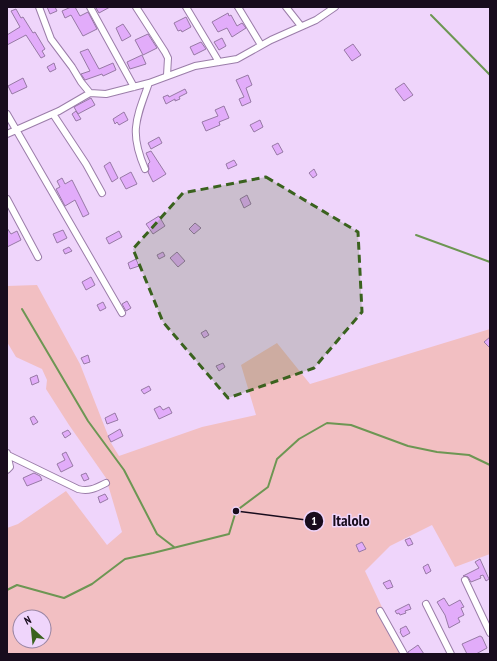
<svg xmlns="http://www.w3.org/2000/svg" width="497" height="661" viewBox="0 0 497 661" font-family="'PT Sans Narrow',sans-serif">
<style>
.green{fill:#f2bfc2;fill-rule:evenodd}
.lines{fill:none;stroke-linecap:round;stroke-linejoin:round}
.stream{stroke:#6d9653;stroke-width:2}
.building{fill:#e2acfa;stroke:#9779a5}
.minor-casing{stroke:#9b7da9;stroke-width:8}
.minor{stroke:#fff;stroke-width:6}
.marked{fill:#3a621e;fill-opacity:0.2;stroke:#3a621e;stroke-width:3;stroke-dasharray:8 5;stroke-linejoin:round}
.leader{fill:none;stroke:#180c1d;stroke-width:1.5}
.callout-dot{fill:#180c1d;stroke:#efd5fb;stroke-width:1.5}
.mark-label{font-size:12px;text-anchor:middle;font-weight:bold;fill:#fff}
.callout-label{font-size:16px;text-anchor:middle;font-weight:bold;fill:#180c1d;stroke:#efd5fb;stroke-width:3;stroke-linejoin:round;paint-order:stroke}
</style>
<rect width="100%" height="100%" fill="#efd5fb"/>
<path class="green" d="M 37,285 L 80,364 L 111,443 L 119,456 L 202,427 L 256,415 L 241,365 L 277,343 L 310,384 L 490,329 L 490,554 L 455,567 L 432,525 L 390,546 L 365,571 L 396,637 L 402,654 L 7,654 L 7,528 L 18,524 L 66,491 L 107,545 L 122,532 L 106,478 L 69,425 L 46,389 L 47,380 L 42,369 L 16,357 L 7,342 L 7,286 ZM 20,617 L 44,617 L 44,641 L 20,641 Z"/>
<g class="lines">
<path class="stream" d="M 431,15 L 490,75
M 416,235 L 490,262
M 22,309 L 88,421 L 124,470 L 157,534 L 174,547
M 7,590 L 17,585 L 64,598 L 92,584 L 125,559 L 153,553 L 229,534 L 236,511 L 268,487 L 277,459 L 299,439 L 327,423 L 351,425 L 408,446 L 437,452 L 469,455 L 490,465"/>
</g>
<path class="building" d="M 47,7 L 55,7 L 57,11 L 50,14 Z
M 71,7 L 75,7 L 80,16 L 88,12 L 97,29 L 83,36 L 71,15 L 65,18 L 62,11 Z
M 98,7 L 110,7 L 99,13 L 96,8 Z
M 16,9 L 21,18 L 23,17 L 33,33 L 35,32 L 45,49 L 42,51 L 45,56 L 41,58 L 26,35 L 7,45 L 7,35 L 20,27 L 11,11 Z
M 228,13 L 229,16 L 231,15 L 237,26 L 242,23 L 246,28 L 232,37 L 227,28 L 218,32 L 212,22 Z
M 186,17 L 191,27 L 182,32 L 181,30 L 178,31 L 174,23 Z
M 123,24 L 131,36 L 122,41 L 116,28 Z
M 148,34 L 157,48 L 143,55 L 135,40 Z
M 222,38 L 226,46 L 219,50 L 214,42 Z
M 201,42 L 206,49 L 194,55 L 190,47 Z
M 353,44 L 361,55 L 352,61 L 344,50 Z
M 88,49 L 99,69 L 113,63 L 116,70 L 103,76 L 102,74 L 85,80 L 81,74 L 90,71 L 80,52 Z
M 142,55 L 146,64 L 130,69 L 127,62 Z
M 54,63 L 56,69 L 50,72 L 47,67 Z
M 248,75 L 252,85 L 246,88 L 251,102 L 242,106 L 239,99 L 244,97 L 236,80 Z
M 23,78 L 27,87 L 12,94 L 8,86 Z
M 404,83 L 413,95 L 404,101 L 395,89 Z
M 185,89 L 187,93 L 179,97 L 180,99 L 175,101 L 175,99 L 166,104 L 163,97 L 168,95 L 169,97 Z
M 91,98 L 95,105 L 78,114 L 74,107 Z
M 224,106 L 229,118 L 219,122 L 220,125 L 206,131 L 202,122 L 218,116 L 215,110 Z
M 76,111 L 81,119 L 76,121 L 72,114 Z
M 124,112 L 128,120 L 119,125 L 117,122 L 115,124 L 113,119 Z
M 260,120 L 263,127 L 254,132 L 250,125 Z
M 159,137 L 162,143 L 151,149 L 148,143 Z
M 278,143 L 283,152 L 277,155 L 272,146 Z
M 151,151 L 166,174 L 153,182 L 148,172 L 149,169 L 148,164 L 150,162 L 146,153 Z
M 234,160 L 237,165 L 228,169 L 226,164 Z
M 110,162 L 118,178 L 112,182 L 104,166 Z
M 314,169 L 317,175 L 313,178 L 309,173 Z
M 131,172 L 137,184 L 126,189 L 120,178 Z
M 62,178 L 65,184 L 72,180 L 89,214 L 83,217 L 75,200 L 65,206 L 56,189 L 60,187 L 57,181 Z
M 247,195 L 251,204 L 244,208 L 240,199 Z
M 159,216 L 165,226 L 153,234 L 146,224 Z
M 195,223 L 201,228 L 194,234 L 189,229 Z
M 7,228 L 11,234 L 17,231 L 21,240 L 7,247 Z
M 63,230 L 67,238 L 57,243 L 53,234 Z
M 119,231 L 122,237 L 109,244 L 106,238 Z
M 69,247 L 72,251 L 65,254 L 63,250 Z
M 163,252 L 165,256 L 159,259 L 157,255 Z
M 177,252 L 185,261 L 178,267 L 170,258 Z
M 136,259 L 139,266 L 130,269 L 128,263 Z
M 91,277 L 95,285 L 86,290 L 82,282 Z
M 127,301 L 131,308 L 126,311 L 122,304 Z
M 103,302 L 106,308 L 100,311 L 97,305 Z
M 206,330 L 209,335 L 204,338 L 201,333 Z
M 490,337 L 490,348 L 484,342 Z
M 88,355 L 90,362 L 84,364 L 81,358 Z
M 223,363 L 225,367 L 219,371 L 216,366 Z
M 37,375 L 39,382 L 32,385 L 30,378 Z
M 149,386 L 151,390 L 144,394 L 141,390 Z
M 160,406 L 163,410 L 169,407 L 172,413 L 159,419 L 154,409 Z
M 115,413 L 118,420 L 107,424 L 105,418 Z
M 34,416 L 38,422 L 33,425 L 30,418 Z
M 120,429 L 123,436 L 111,442 L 108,436 Z
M 68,430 L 71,434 L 65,438 L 62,433 Z
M 66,452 L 73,466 L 61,472 L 57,464 L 65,460 L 62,454 Z
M 34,473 L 40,476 L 42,480 L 27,486 L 23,478 Z
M 86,473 L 89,479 L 84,481 L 81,475 Z
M 105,494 L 108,499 L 100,503 L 98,497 Z
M 410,538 L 413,544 L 408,546 L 405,540 Z
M 362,542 L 366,549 L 359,552 L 356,545 Z
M 480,559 L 489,579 L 486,581 L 483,575 L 480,576 L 481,578 L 471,582 L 468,577 L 463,576 L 479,568 L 475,562 Z
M 428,564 L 431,571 L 426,574 L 423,567 Z
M 390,580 L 393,587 L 387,589 L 383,583 Z
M 444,598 L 449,606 L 460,600 L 464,607 L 461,608 L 464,615 L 458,618 L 460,622 L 449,628 L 445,615 L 437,602 Z
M 409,604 L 411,609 L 405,611 L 406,613 L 400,615 L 399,613 L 397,614 L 395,611 Z
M 406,626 L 410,633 L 403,637 L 400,632 L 401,631 L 400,629 Z
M 480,636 L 482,637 L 487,648 L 476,654 L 467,654 L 462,644 Z
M 418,645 L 424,654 L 408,654 L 408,652 Z"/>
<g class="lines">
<g class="minor-casing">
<path id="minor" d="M 39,7 L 51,39 L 72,67 L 81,82 L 90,93
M 90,7 L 134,87
M 136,7 L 165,52 L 168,58 L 167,75
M 186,7 L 219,62
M 238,7 L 261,45
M 286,7 L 301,26
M 7,114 L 122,313
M 53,114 L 86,164 L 102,193
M 7,134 L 59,111 L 90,93 L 106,94 L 149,83 L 195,66 L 237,59 L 271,40 L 316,20 L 335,7
M 145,169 C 129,132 136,119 149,83
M 7,199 L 38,257
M 8,455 L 78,489 C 89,492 96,488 106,483
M 7,470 L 10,467 L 7,453
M 465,580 L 490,633
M 426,604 L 451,654
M 380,611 L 404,654"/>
</g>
<use href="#minor" class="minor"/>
</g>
<path class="marked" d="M 266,177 L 358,232 L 362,312 L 314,368 L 228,398 L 163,322 L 133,249 L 183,193 Z"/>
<path class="leader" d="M236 511L314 521"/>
<g class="callout-dot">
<circle cx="236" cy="511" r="4"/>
<circle cx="314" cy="521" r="10"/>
</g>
<g class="mark-label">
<text x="314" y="525">1</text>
</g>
<g class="callout-label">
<text x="351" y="526">Italolo</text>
</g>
<rect width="497" height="661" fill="none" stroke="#180c1d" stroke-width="16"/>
<g transform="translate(32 629) rotate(333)"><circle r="19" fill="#efd5fb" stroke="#9985a2"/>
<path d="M0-3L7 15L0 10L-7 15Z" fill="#3a621e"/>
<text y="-6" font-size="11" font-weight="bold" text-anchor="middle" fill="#180c1d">N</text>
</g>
</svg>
